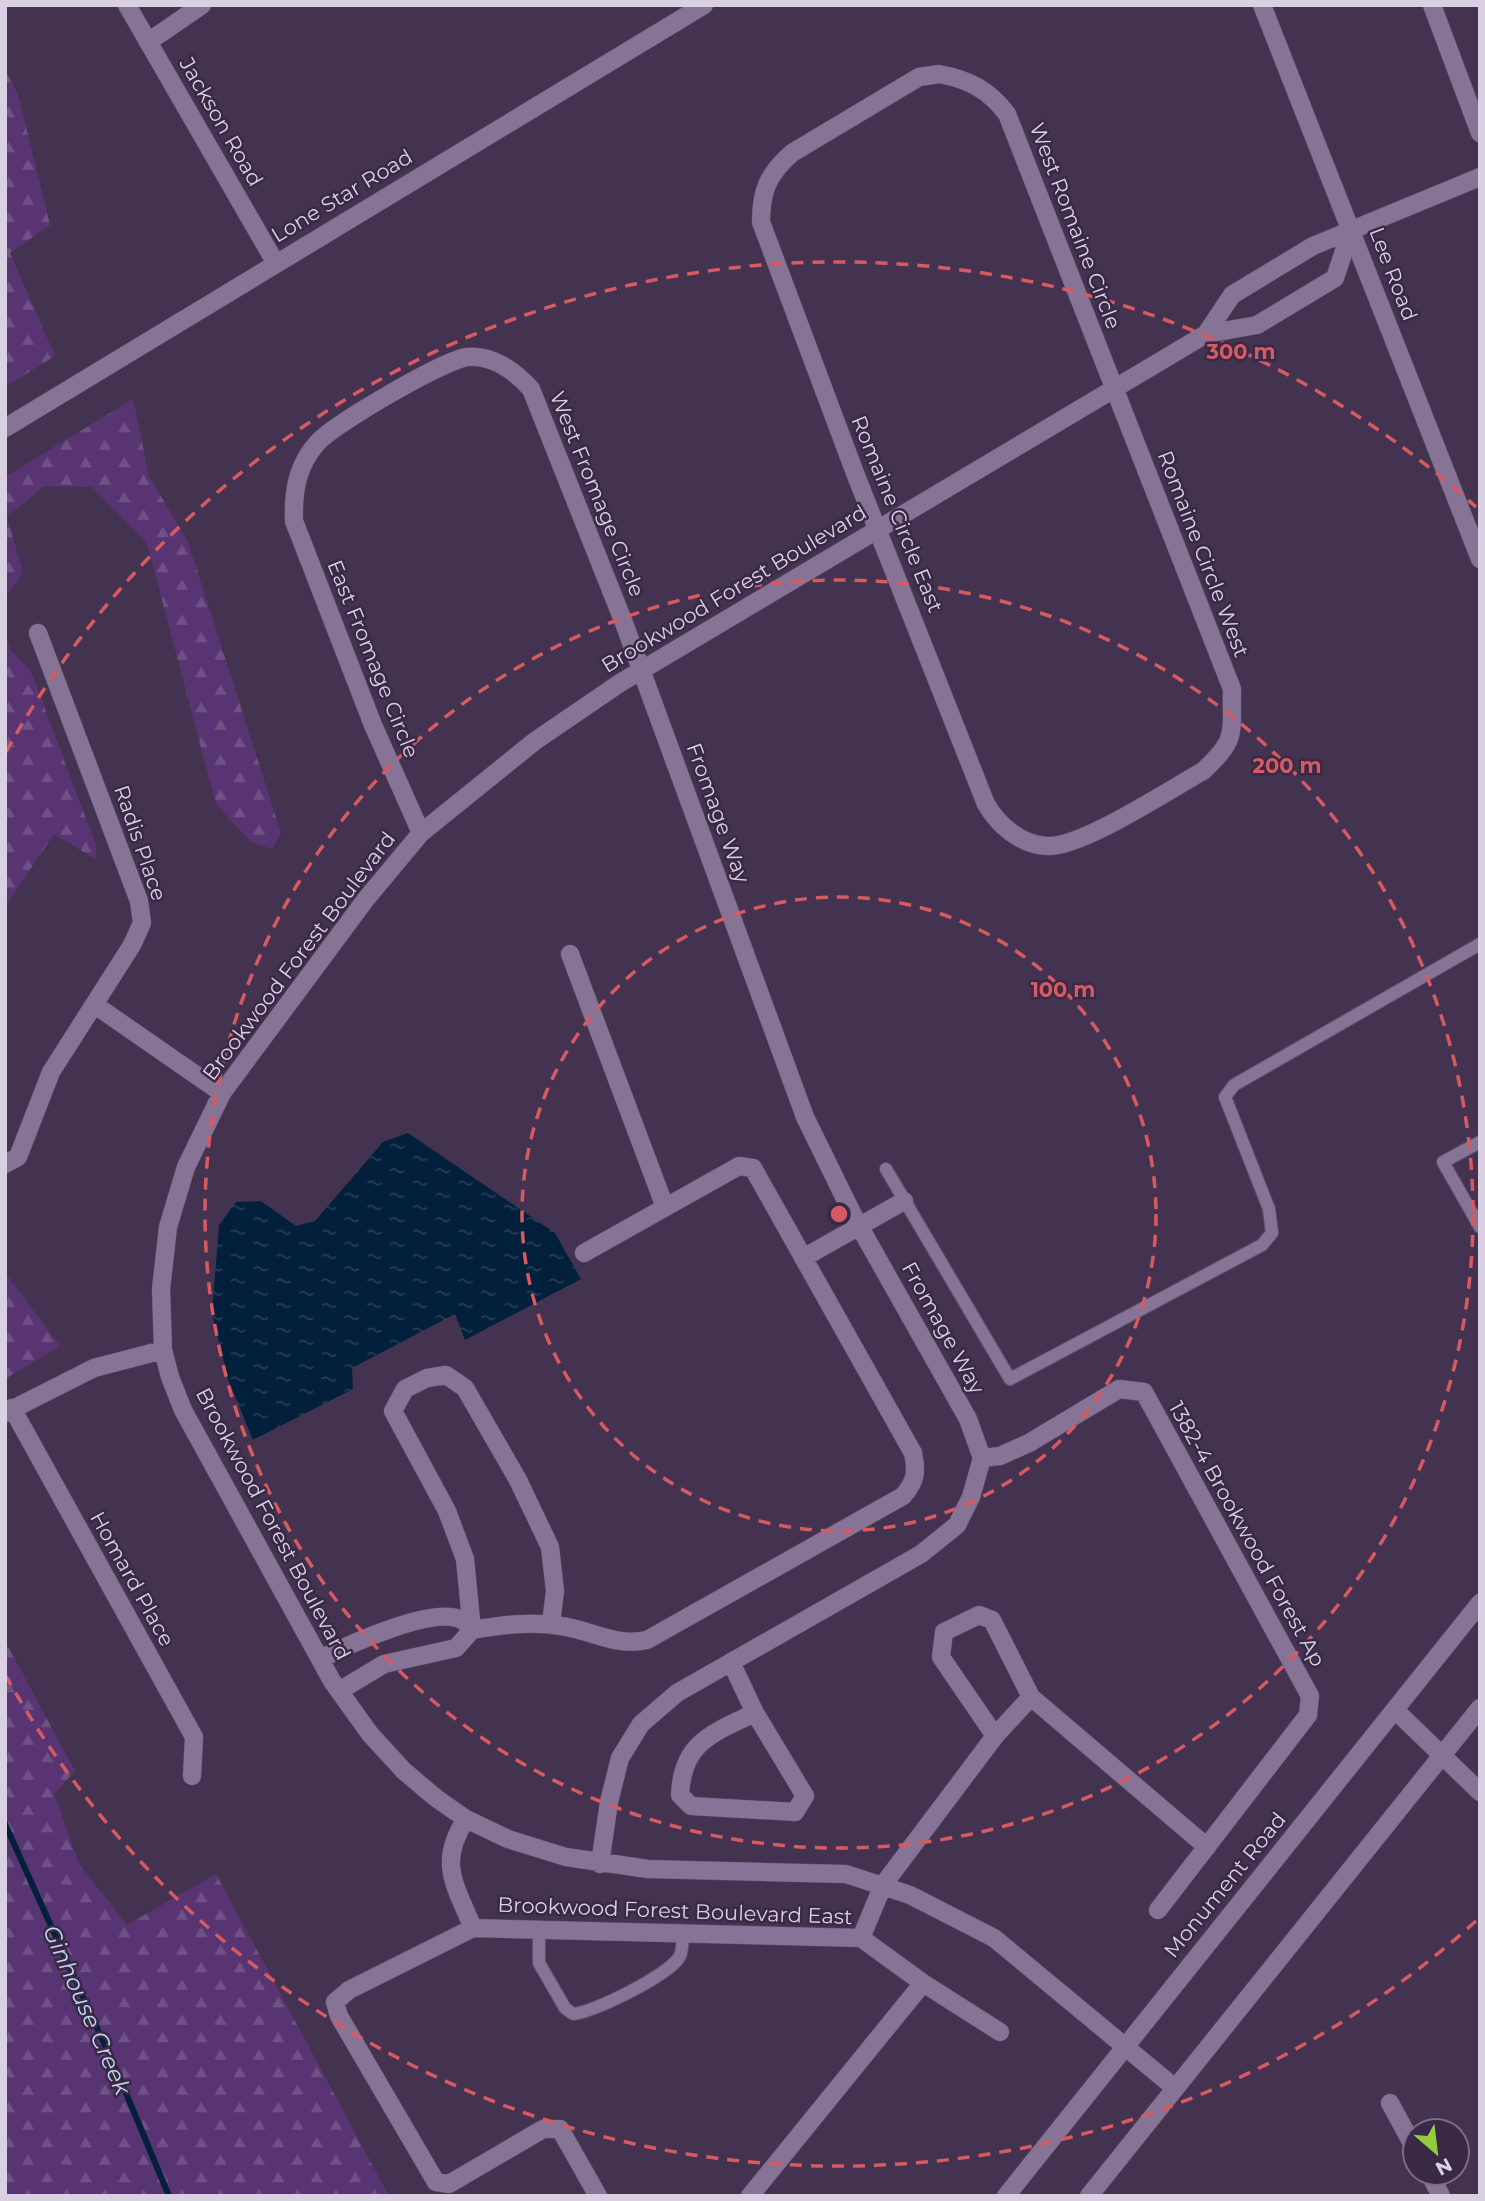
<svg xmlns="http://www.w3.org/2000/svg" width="1485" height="2201" viewBox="0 0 1485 2201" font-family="Montserrat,sans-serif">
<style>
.forest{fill:url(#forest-firs)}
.water{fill:url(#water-ripples)}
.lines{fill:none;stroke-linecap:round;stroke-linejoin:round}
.stream{stroke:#02203b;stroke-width:6}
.lane-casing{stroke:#5e516a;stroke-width:14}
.street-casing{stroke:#5e516a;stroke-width:19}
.secondary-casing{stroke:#5e516a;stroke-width:19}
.lane{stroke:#867395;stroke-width:12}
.street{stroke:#867395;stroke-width:18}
.secondary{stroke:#867395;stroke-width:18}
.ring{fill:none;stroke:#d75a60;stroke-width:3.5;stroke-dasharray:12 9}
.labels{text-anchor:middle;stroke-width:5;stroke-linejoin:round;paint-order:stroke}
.street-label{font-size:21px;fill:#d9d0e2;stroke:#392946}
.water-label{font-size:23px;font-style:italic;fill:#c2d7ed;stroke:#392946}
.centre{fill:#d75a60;stroke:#392946;stroke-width:3.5}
.ring-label{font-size:21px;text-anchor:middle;font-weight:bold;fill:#d75a60;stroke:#392946;stroke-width:5;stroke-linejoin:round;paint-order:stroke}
</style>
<defs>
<pattern id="forest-firs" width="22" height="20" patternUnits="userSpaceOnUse" patternTransform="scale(1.75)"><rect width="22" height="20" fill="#583572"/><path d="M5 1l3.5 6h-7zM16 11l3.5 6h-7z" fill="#6f5186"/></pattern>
<pattern id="water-ripples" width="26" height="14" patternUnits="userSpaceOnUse" patternTransform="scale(1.75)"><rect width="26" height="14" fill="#02203b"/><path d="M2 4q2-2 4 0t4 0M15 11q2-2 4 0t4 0" fill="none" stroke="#263f57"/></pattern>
</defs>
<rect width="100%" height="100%" fill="#433351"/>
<path class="forest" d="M 5,70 L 18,94 L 50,225 L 10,253 L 55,356 L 5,387 Z
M 133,399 L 149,476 L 188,542 L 281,833 L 272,849 L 251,842 L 216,804 L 147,543 L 92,487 L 44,486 L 7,517 L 23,573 L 5,598 L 5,477 Z
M 5,634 L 11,651 L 30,669 L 97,848 L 95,859 L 54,834 L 5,907 Z
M 5,1273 L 60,1346 L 5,1379 Z
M 5,1641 L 75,1771 L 54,1794 L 79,1864 L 127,1925 L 216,1874 L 389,2196 L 5,2196 Z"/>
<path class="water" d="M 408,1133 L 555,1233 L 581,1279 L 465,1340 L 455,1314 L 352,1368 L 353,1389 L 253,1440 L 228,1379 L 212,1314 L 219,1225 L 236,1202 L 261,1201 L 296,1226 L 315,1221 L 383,1142 Z"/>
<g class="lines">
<path class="stream" d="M 5,1824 L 121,2081 L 169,2196"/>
<g class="lane-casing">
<path id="lane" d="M 1480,1142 L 1443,1162 L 1480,1227
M 886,1169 L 1010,1379 L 1262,1245 L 1272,1233 L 1269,1209 L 1225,1097 L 1234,1085 L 1480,944
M 539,1930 L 539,1963 L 565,2008 L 573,2014 C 593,2013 671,1974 680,1956 C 683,1950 682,1940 683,1933"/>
</g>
<g class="street-casing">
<path id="street" d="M 127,5 L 275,262
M 1432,5 L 1480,133
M 148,42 L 202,5
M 939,74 C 968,79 989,90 1007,114 L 1232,689 C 1231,734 1238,739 1203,771 C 1169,790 1081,848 1047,846 C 1021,845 998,825 986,804 L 855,473 L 761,222 C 761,191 768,174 792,153 L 919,77 Z
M 1206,334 L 1232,295 L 1313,246 L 1480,177
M 421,833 L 373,725 L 294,521 C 293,491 297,465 318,442 C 336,423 442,361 467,357 C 492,354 516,372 531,389 L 624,623 L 805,1117 L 853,1215 L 968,1419 L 982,1458 L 971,1497 L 957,1525 L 921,1554 L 677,1693 L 641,1724 L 620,1758 L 609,1802 L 600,1864
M 570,954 L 665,1207
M 95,1005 L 222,1093
M 5,1164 L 18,1157 L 51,1072 L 132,945 L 142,923 L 139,901 L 38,633
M 803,1258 L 904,1201
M 12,1408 L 194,1737 L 192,1776
M 5,1413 L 94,1368 L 163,1350
M 982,1458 L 1000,1456 L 1029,1443 L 1119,1389 L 1144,1392 L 1310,1696 L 1308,1715 L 1158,1910
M 320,1659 C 348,1645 430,1607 460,1619 C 464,1621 469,1626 472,1630 C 503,1625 530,1621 561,1626 C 591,1630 615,1647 647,1640 L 903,1496 C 916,1481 917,1472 913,1453 L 753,1168 L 739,1166 L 584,1253
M 731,1662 L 755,1713 L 805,1796 L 795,1812 L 691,1806 L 680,1795 C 682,1743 712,1733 755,1713
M 339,1691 L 384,1664 L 456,1648 L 472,1630 L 465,1559 L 447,1511 L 393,1411 L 405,1389 L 427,1378 L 446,1375 L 465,1388 L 518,1480 L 550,1547 L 555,1591 L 551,1624
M 1395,1710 L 1480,1792
M 995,1736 L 941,1657 L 944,1632 L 979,1615 L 992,1620 L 1031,1697 L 1207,1847
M 466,1819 C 438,1862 454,1883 473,1928
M 861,1938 L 883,1885 L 995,1736 L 1031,1697
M 1175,2088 L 994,1938 L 910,1895 L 846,1874 L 648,1869 L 566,1857 L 508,1839 L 466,1819 L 436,1798 L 404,1771 L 370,1734 L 332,1681 L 183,1410 L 170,1377 L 163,1350 L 161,1289 L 168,1227 L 186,1167 L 222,1093 L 366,899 L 421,833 L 535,741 L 620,683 L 1206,334 L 1257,325 L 1335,278 L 1351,230
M 1390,2103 L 1415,2149
M 1429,2173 L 1441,2196
M 598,2196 L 560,2129 L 543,2129 L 449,2184 L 436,2182 L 339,2016 L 335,2002 L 349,1990 L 473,1928 L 861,1938 L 923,1983 L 1000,2032
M 750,2196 L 923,1983"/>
</g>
<g class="secondary-casing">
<path id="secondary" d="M 1262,5 L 1480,559
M 5,428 L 704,5
M 1006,2196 L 1480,1603
M 1089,2196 L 1480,1708"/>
</g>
<use href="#lane" class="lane"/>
<use href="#street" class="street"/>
<use href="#secondary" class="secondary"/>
</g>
<g class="ring">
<circle cx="839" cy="1214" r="317"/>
<circle cx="839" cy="1214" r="634"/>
<path d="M1476 1921A952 952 0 0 1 6 1676M6 752A952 952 0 0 1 1476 507"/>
</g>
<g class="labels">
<g class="street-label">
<text transform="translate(221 122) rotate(60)" y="7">Jackson Road</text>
<text transform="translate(342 196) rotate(-31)" y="7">Lone Star Road</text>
<text transform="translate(1075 226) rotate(69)" y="7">West Romaine Circle</text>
<text transform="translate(1393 274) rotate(69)" y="7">Lee Road</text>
<text transform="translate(597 494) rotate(68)" y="7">West Fromage Circle</text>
<text transform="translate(897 514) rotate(68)" y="7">Romaine Circle East</text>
<text transform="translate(1203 554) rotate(69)" y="7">Romaine Circle West</text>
<text transform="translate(734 589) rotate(-31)" y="7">Brookwood Forest Boulevard</text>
<text transform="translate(373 659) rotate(68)" y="7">East Fromage Circle</text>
<text transform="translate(718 813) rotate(70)" y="7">Fromage Way</text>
<text transform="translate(140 843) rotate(71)" y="7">Radis Place</text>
<text transform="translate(299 956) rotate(-53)" y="7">Brookwood Forest Boulevard</text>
<text transform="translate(943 1328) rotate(61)" y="7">Fromage Way</text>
<text transform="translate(273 1524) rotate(62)" y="7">Brookwood Forest Boulevard</text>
<text transform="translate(1247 1534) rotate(61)" y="7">1382-4 Brookwood Forest Ap</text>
<text transform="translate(132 1579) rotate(61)" y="7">Homard Place</text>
<text transform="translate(1225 1885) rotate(-51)" y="7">Monument Road</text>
<text transform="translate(675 1911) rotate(2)" y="7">Brookwood Forest Boulevard East</text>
</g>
<g class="water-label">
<text transform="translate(87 2010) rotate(66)" y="8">Ginhouse Creek</text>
</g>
</g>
<circle cx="839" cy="1214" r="10" class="centre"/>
<g class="ring-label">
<text x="1241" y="359">300 m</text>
<text x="1287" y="773">200 m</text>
<text x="1063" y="997">100 m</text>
</g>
<rect width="1485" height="2201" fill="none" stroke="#d9d0e2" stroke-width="14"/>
<g transform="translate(1436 2152) rotate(152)"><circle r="33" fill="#392946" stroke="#796c84" stroke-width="2"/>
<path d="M0-5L12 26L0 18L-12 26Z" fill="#93cd3e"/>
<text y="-10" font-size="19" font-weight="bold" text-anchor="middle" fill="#d9d0e2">N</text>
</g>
</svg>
